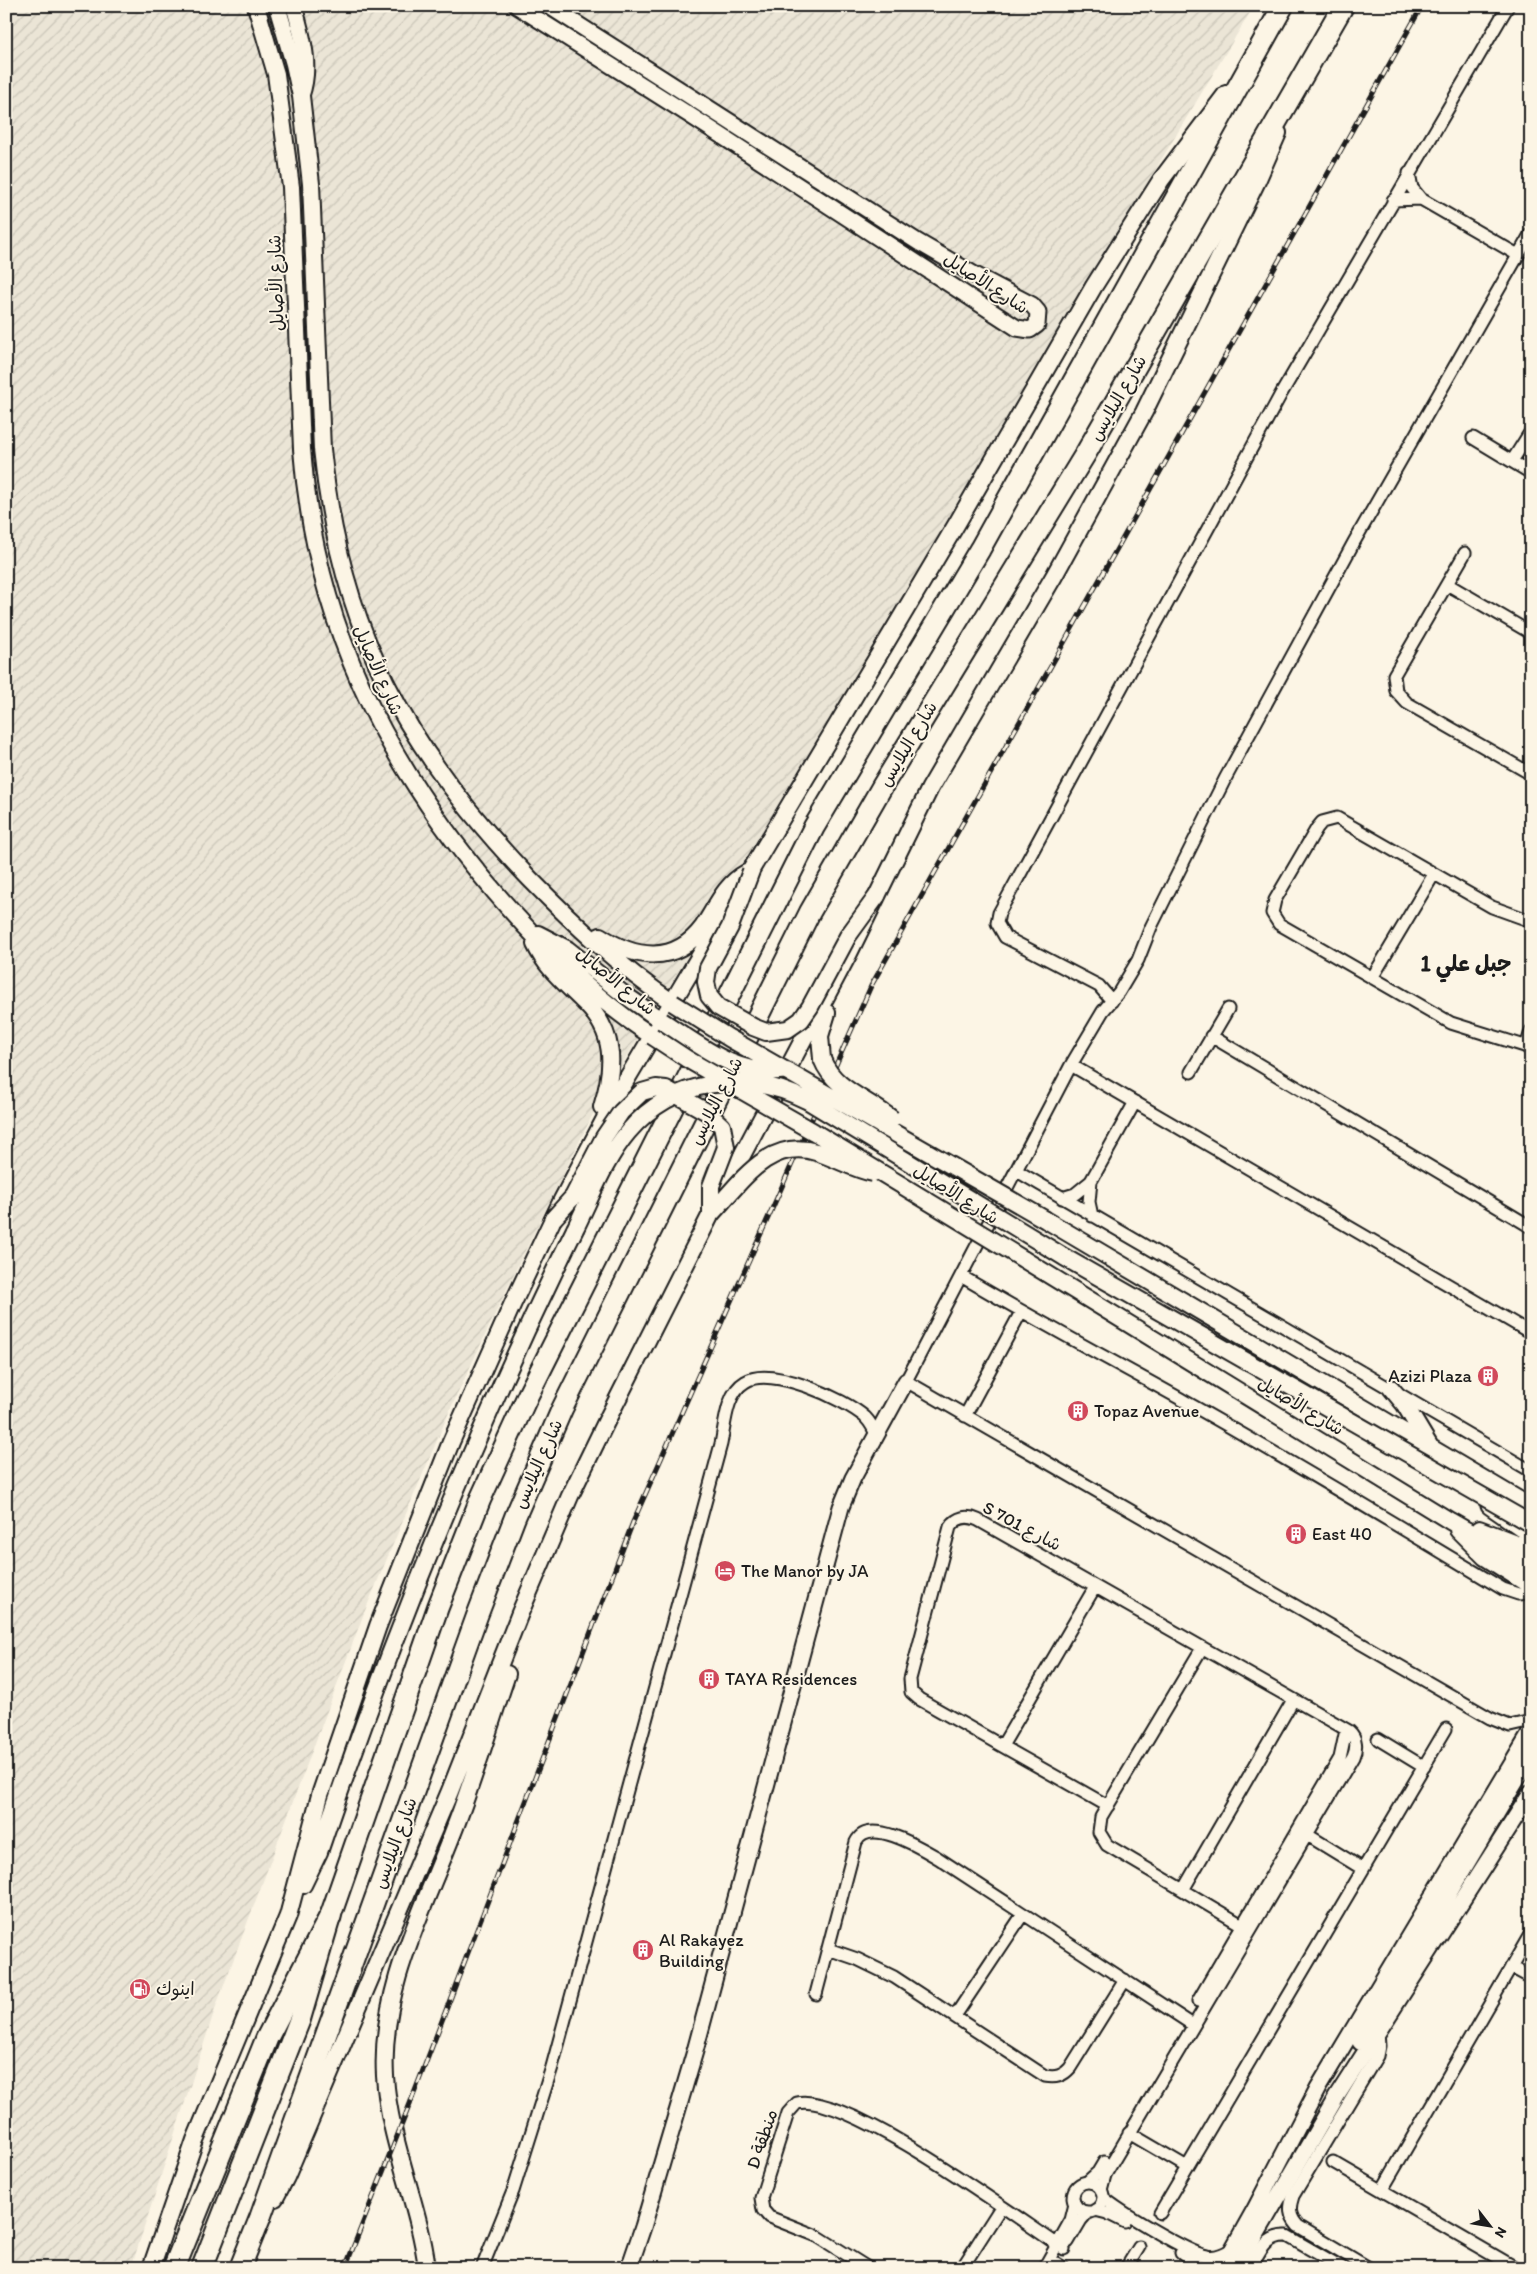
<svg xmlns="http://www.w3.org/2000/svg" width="1537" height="2274" viewBox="0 0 1537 2274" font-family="Itim,'Playpen Sans Arabic',sans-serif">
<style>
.industrial{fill:url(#industrial-furrows)}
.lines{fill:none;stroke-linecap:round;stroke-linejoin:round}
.minor-casing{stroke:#1c1c1c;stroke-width:15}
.tertiary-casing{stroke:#1c1c1c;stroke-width:19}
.secondary-casing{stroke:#1c1c1c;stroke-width:20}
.trunk-casing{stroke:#1c1c1c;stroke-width:24}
.motorway-casing{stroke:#1c1c1c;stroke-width:25}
.minor{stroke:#fcf5e5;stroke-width:11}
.tertiary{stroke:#fcf5e5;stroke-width:15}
.secondary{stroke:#fcf5e5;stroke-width:16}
.trunk{stroke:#fcf5e5;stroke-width:20}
.motorway{stroke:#fcf5e5;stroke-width:21}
.rail-casing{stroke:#1c1c1c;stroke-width:5}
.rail{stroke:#fcf5e5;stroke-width:3;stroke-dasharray:9;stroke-linecap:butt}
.secondary-bridge-casing{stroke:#1c1c1c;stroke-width:20;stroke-linecap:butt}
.secondary-bridge{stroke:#fcf5e5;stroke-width:16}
.labels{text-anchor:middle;stroke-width:4;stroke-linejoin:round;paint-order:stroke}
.street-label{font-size:18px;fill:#1c1c1c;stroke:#fcf5e5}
.poi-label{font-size:18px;fill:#1c1c1c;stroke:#fcf5e5;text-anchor:start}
.district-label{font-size:22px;font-weight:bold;fill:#1c1c1c;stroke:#fcf5e5}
</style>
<defs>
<pattern id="industrial-furrows" width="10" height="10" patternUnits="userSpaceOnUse" patternTransform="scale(1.25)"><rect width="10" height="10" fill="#ebe5d6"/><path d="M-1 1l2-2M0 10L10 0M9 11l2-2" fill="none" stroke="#c9c4b7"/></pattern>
</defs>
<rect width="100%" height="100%" fill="#fcf5e5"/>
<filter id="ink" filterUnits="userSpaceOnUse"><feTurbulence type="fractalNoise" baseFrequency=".02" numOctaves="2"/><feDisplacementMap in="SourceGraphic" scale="10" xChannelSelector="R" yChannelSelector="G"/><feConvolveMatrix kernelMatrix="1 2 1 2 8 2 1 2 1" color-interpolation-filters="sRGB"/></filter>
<g filter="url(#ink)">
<path class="industrial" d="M 6,6 L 1254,6 L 1041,359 L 905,595 L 597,1106 L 519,1263 L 449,1412 L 364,1613 L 216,2006 L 131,2268 L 6,2268 Z"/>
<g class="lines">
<g class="minor-casing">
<path id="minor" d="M 1409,173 L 1412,188 L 1421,199 L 1518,255
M 1393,200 L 1421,199
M 1531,233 L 1354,542 L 1225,779 L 1151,927 L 1138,960 L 1119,992 L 1103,1011 L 1071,1065 L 906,1381 L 1490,1718 L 1510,1726 L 1531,1721
M 1473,438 L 1531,473
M 1512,461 L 1531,431
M 1465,553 L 1394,675 L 1396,691 L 1407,703 L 1531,774
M 1447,584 L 1531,633
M 1531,921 L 1492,907 L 1337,818 L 1322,822 L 1317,828 L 1275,900 L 1272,913 L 1279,924 L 1451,1023 L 1531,1048
M 1372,978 L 1434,874
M 1112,1001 L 1099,986 L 1005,937 L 997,923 L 999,913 L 1281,394 L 1508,6
M 1211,1036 L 1531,1227
M 1526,1047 L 1531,1031
M 1071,1065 L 1531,1333
M 1191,1072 L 1228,1009
M 1017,1171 L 1531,1471
M 1091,1181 L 1089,1202 L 1092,1216
M 1062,1198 L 1075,1194 L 1091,1181 L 1135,1102
M 961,1276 C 1035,1320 1111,1360 1186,1402 C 1293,1462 1398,1526 1503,1589 L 1518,1594 L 1531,1593
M 965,1416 L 1021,1312
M 1202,1648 L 1101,1817 L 1099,1832 L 1107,1845 L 1247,1928
M 1378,1739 L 1424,1767
M 1002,1746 L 1095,1587
M 1301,1831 L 1363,1869
M 1183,1890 L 1293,1700
M 828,1949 L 857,1959 L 894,1977 L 1045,2076 C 1056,2078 1063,2076 1070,2068 L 1125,1980
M 1511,1967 L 1531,1978
M 816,1994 L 856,1842 C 869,1816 921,1848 938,1858 L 1193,2025
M 1198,2001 L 1340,1758 L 1346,1730
M 955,2016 L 1023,1914
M 1129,2133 L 1187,2167
M 1333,2162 L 1516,2268
M 1087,2182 L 1098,2172 L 1104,2162
M1073 2197a15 15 0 1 1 30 0a15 15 0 1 1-30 0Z
M 1101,2190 L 1105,2175 L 1353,1757 C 1357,1748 1357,1738 1349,1731 L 978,1520 C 967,1515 957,1517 950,1527 L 910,1679 L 911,1692 L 919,1699 L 1108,1806
M 1382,2190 L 1531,1933
M 1103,2197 C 1117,2210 1189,2253 1207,2256 C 1216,2258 1224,2254 1232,2249
M 1095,2210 L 1107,2213 L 1125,2222
M 1160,2213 L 1446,1729
M 1068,2242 L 1081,2220 L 1088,2212
M 1181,2253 L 1201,2268
M 1056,2263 L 1064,2268
M 482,2268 L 513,2191 L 552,2067 L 721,1444 C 725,1425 726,1393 745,1382 C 770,1365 845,1399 865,1417 C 871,1423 874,1429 877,1437
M 868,2268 L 817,2236 L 769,2217 L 763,2210 L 761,2198 L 788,2113 L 797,2103 C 847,2091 1017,2218 1064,2249
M 962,2268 L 1001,2207
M 1044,2268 L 1071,2220 L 1075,2204
M 1126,2268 L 1139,2247
M 1251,2268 C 1260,2252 1266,2235 1287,2236 L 1343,2268
M 1369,2268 L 1298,2226 C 1289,2216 1289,2208 1293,2196 L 1377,2056 L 1379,2046 L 1378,2032"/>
</g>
<g class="tertiary-casing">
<path id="tertiary" d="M 294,6 C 302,36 312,65 301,96
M 517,6 L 691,116 L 1017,328 L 1030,330 L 1037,325 L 1038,312 L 1032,305 L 975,275 L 918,242 L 549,6
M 1489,1506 L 1531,1535
M 1360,2042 L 1531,1756
M 629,2268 L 643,2227 L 695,2051 L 841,1507 L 853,1478 L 906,1381
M 1222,2268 L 1255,2209 L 1318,2088 L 1531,1732
M 1237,2268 L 1337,2096 L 1531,1793"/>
</g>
<g class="secondary-casing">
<path id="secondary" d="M 256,6 L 276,74 L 291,187 L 302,449 C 314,620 384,762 494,891 C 540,945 592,997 652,1036
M 277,6 L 294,64 L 301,96 L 311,184 L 322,449 C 340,630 406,750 530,879 C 575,925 620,967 673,1003
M 538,934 L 567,949 L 622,993 L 662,1021
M 600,936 C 635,959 675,965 703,927 C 716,908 724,885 746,873
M 535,944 C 546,968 564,982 582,1000 C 616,1031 615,1066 602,1107
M 822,1059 L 820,1036 L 827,1013
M 1046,1220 L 1531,1507
M 1023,1259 L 1450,1521 L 1531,1567
M 1391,1388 L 1405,1405 L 1429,1445
M 1479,1529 L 1531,1549
M 1458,1530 L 1485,1557 L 1531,1586
M 303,1885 L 319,1852 C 391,1639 475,1431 575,1229
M 275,2198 L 286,2177 L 450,1791 L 520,1613 L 570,1496 L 608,1418 L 711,1214 L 849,953 L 930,788 L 1054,576 L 1144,412 L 1257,181 L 1278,133
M 151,2268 L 195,2140 L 288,1916 L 320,1795 L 378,1626 L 451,1442 L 513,1303 L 562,1200 L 619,1092 L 956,525 L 1094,286 L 1161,180 L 1226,94
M 427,2268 C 419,2203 389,2142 385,2076 C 380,1990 422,1913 452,1835 C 473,1782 489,1727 507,1674"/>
</g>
<g class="trunk-casing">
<path id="trunk" d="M 202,2268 L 300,2019 L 330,1917 L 438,1607 L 480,1500 L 528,1395 L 814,827 L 980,549 L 1283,6
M 240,2268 L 260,2218 L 477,1616 L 515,1517 L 562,1409 L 810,912 L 883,785 L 1086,453 L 1343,6"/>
</g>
<g class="motorway-casing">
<path id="motorway" d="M 174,2268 L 267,2038 L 330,1917"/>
</g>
<use href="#minor" class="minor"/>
<use href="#tertiary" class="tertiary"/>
<use href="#secondary" class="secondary"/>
<use href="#trunk" class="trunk"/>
<use href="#motorway" class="motorway"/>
<g class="rail-casing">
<path id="rail" d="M 345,2268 L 415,2091 L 633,1522 L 871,986 L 1422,6"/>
</g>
<use href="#rail" class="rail"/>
<g class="secondary-bridge-casing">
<path id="secondary-bridge" d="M 751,871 L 730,927 L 708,968 L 706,982 L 709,996 L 718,1007 L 753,1027 L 766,1032 L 788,1029 L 801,1020 L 810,1007 L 848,936 L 877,896
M 673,1003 L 729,1038 L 1046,1220
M 662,1021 C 701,1046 738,1078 787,1070
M 652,1036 L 687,1059 L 814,1132 L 1023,1259
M 822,1059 C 834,1090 868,1099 892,1119
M 711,1214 C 739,1185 768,1137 816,1152 C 836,1158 853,1169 873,1173
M 553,1219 L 573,1197 L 604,1137 L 621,1112 L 642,1092 L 656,1088 L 666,1089 L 707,1112 L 722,1126 L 726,1147 L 711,1186 L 711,1214
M 575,1229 C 591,1197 605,1159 628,1132 C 673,1078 747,1069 808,1101 L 1064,1257 L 1531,1524"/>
</g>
<use href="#secondary-bridge" class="secondary-bridge"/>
</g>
</g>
<defs>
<g id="building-disc" transform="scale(1.125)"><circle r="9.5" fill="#d1495b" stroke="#fcf5e5"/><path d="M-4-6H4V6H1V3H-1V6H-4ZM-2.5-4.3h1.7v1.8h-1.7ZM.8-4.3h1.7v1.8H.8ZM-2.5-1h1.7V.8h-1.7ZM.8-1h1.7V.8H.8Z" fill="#fff"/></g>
<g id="hotel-disc" transform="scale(1.125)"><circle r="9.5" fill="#d1495b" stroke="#fcf5e5"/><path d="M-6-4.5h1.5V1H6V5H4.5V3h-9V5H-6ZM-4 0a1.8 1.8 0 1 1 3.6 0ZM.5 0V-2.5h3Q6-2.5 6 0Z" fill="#fff"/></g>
<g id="fuel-disc" transform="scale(1.125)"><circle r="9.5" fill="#d1495b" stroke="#fcf5e5"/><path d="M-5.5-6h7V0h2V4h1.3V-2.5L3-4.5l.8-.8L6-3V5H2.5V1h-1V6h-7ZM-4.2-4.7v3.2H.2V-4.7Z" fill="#fff"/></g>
</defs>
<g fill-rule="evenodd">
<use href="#building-disc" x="1488" y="1376"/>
<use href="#building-disc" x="1078" y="1411"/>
<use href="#building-disc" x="1296" y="1534"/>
<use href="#hotel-disc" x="725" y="1571"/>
<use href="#building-disc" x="709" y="1679"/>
<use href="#building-disc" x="643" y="1950"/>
<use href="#fuel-disc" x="140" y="1989"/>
</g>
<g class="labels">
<g class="street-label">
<text transform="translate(276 283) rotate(-92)" y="6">شارع الأصايل</text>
<text transform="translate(986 283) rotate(33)" y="6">شارع الأصايل</text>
<text transform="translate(1118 398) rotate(-60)" y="6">شارع اليلايس</text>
<text transform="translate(378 670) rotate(66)" y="6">شارع الأصايل</text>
<text transform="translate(908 744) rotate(-59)" y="6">شارع اليلايس</text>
<text transform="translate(616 981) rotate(39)" y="6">شارع الأصايل</text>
<text transform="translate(716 1101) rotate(-63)" y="6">شارع اليلايس</text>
<text transform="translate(956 1194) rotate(32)" y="6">شارع الأصايل</text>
<text transform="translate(1301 1406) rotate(31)" y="6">شارع الأصايل</text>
<text transform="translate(538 1464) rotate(-66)" y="6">شارع اليلايس</text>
<text transform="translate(1022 1526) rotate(28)" y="6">S 701 شارع</text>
<text transform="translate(395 1843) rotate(-70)" y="6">شارع اليلايس</text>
<text transform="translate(762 2139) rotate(-71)" y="6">D منطقة</text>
</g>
<g class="poi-label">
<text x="1472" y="1382" text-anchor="end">Azizi Plaza</text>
<text x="1094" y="1417">Topaz Avenue</text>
<text x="1312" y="1540">East 40</text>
<text x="741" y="1577">The Manor by JA</text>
<text x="725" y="1685">TAYA Residences</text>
<text x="659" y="1946">Al Rakayez<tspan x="659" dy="21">Building</tspan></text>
<text x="156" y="1995">اينوك</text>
</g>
<g class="district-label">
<text x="1466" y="971">جبل علي 1</text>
</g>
</g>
<rect width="1537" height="2274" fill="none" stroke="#fcf5e5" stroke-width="25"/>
<rect x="12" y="12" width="1512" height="2249" fill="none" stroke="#1c1c1c" stroke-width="2" filter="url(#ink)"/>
<g transform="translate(1490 2226) rotate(121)" stroke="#fcf5e5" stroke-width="4" paint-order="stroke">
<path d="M0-4L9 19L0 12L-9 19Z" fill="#1c1c1c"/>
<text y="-8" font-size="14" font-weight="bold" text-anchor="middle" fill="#1c1c1c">N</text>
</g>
</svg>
